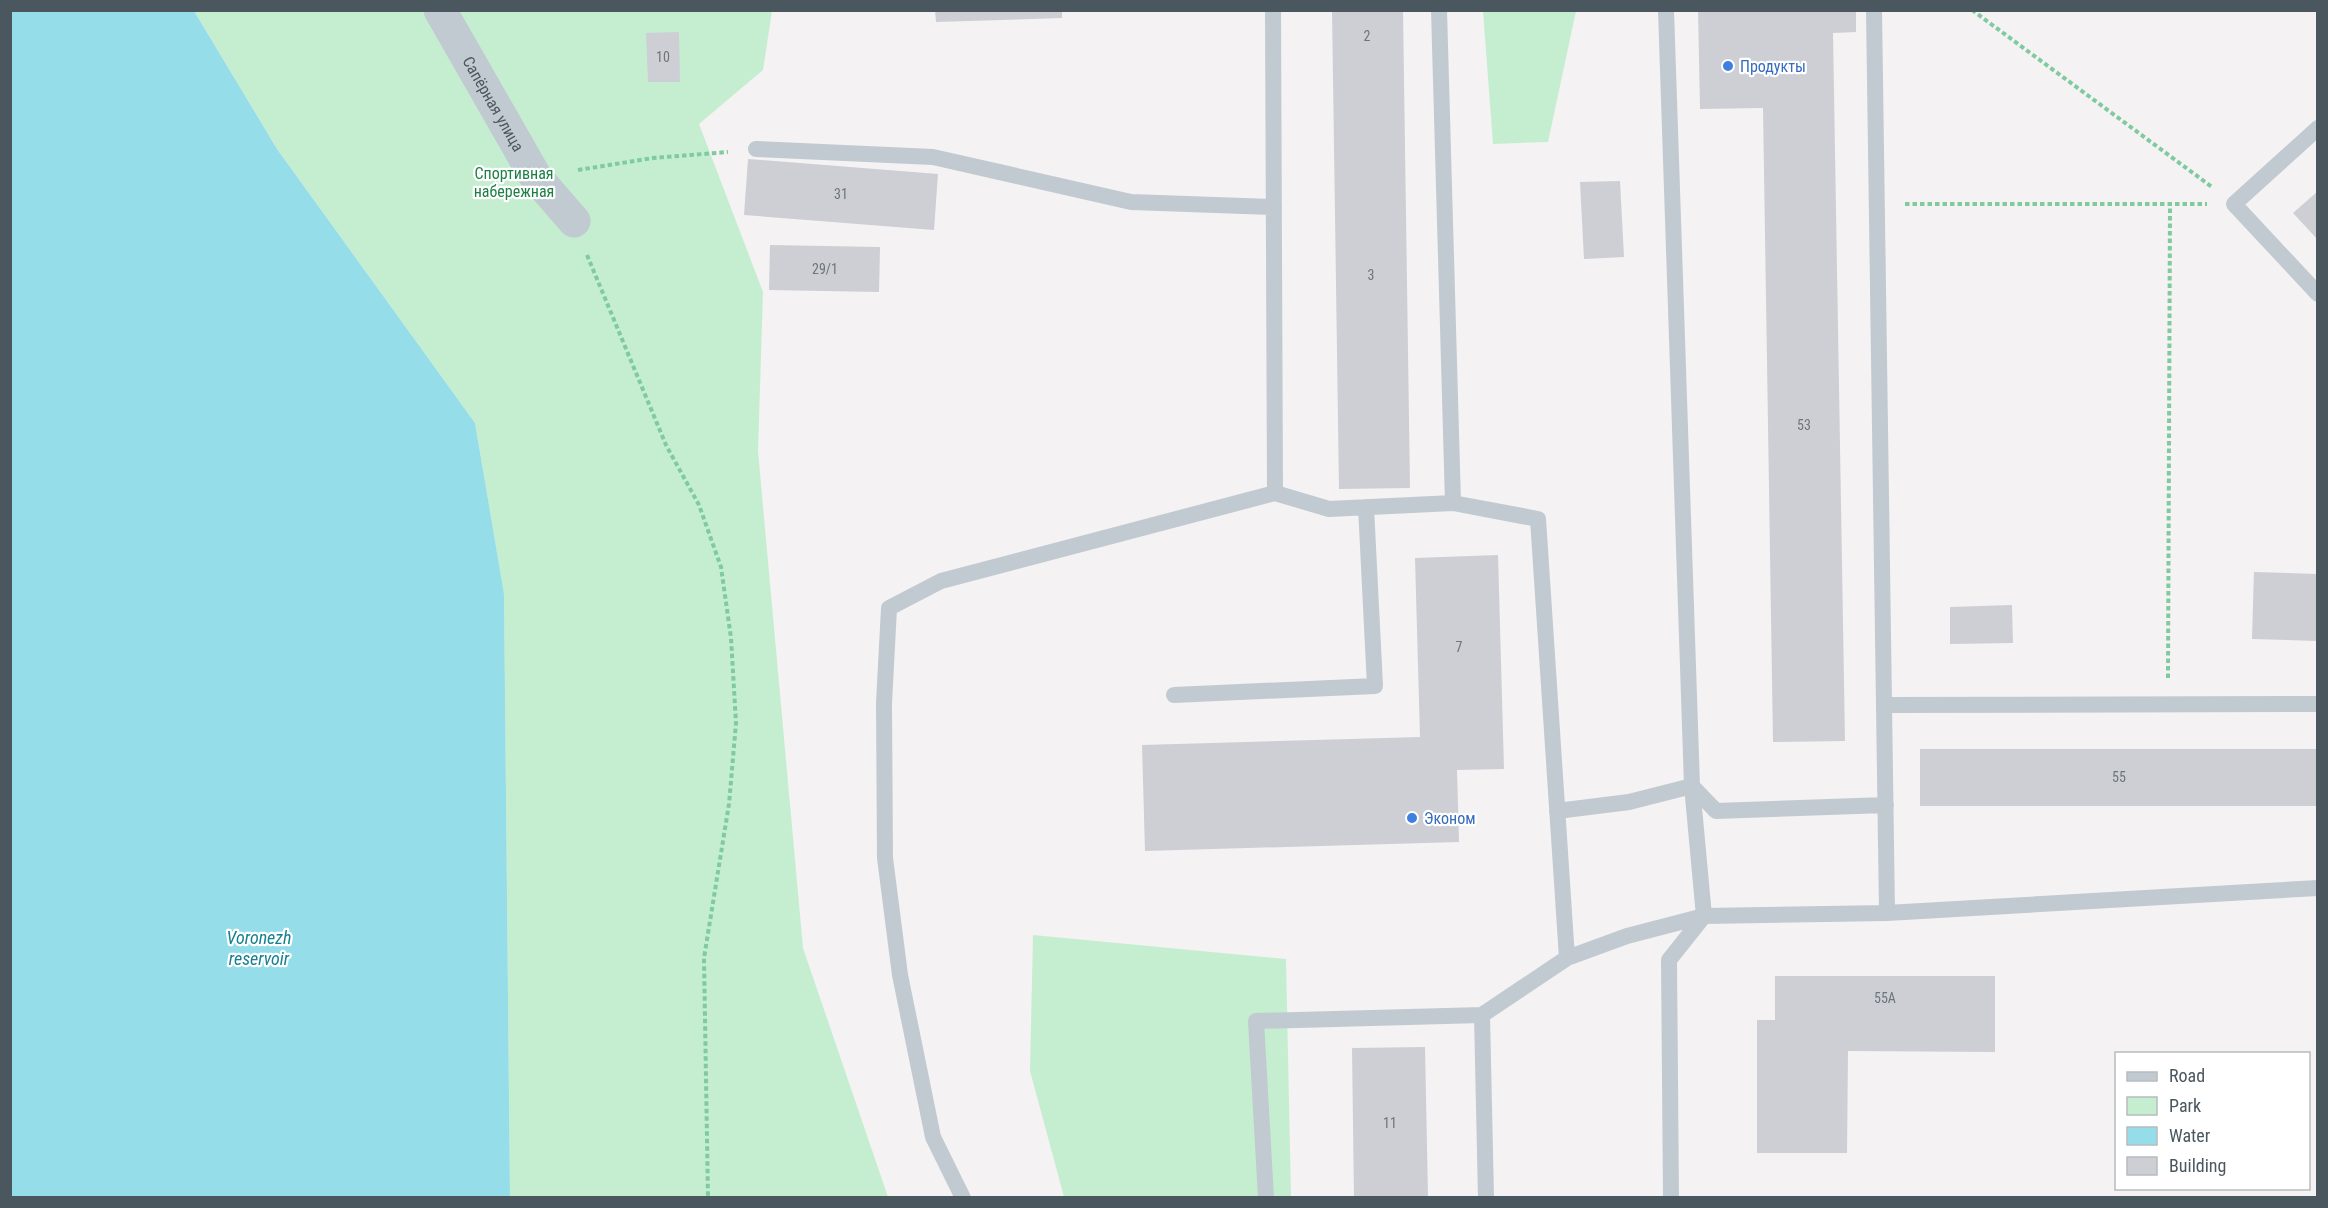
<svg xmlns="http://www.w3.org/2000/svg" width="2328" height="1208" viewBox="0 0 2328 1208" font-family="'Roboto Condensed',sans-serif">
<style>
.green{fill:#c5eed1}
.water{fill:#95dde8}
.building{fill:#cdcfd4}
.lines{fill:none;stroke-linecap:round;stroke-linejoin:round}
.path{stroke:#7fca9f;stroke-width:4;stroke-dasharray:4.5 3;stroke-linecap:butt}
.lane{stroke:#c1cad0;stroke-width:16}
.street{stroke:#c1cad0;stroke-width:33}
.shop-dot{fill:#3f7fe0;stroke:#fff;stroke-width:2}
.labels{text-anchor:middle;stroke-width:4.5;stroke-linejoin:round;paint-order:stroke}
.number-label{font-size:14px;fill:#6c757c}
.shop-label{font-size:16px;fill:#366cbe;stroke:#fff;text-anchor:start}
.street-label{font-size:16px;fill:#4b575f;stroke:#fff}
.park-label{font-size:16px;fill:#1e7e46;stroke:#fff}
.water-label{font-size:18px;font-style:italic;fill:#158090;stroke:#fff}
</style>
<rect width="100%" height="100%" fill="#f4f2f3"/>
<path class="green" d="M 194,11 L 772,11 L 763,70 L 699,124 L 763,292 L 758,451 L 803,948 L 888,1197 L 510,1197 L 504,595 L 475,423 L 277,149 Z
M 1483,11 L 1576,11 L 1548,142 L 1493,144 Z
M 1033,935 L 1286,959 L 1291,1197 L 1064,1197 L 1030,1071 Z"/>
<path class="water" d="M 10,11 L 194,11 L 277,149 L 475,423 L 504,594 L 510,1197 L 11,1197 Z"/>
<path class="building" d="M 935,10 L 1062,10 L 1062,18 L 936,22 Z
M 1332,10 L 1403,10 L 1410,488 L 1339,489 Z
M 1698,10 L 1856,10 L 1856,32 L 1833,33 L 1845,741 L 1773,742 L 1763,108 L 1700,109 Z
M 679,32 L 680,82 L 648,82 L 646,33 Z
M 748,159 L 938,174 L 934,230 L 744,215 Z
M 1620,181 L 1624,257 L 1584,259 L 1580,182 Z
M 2318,191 L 2318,240 L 2293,213 Z
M 770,245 L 880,247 L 879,292 L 769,290 Z
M 1498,555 L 1504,769 L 1457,770 L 1459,842 L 1145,851 L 1142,745 L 1420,737 L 1415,558 Z
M 2254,572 L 2318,574 L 2318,641 L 2252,639 Z
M 2012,605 L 2013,643 L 1950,644 L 1950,607 Z
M 1920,749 L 2318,749 L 2318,806 L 1920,806 Z
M 1775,976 L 1995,976 L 1995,1052 L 1848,1051 L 1847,1153 L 1757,1153 L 1757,1020 L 1775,1020 Z
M 1425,1047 L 1428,1198 L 1354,1198 L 1352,1048 Z"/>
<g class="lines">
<path class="path" d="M 1972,10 L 2212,187
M 578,170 L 653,158 L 728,152
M 1905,204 L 2207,204
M 587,255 L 666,445 L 699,505 L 721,567 L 731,638 L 736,723 L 729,804 L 704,958 L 708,1198
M 2168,678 L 2170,204"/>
<path class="lane" d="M 1273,10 L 1275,493 L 1329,509 L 1453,503
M 1439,10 L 1453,503 L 1538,519 L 1567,958 L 1482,1015 L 1486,1198
M 1666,10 L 1692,786 L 1716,811 L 1886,805
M 1874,10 L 1887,913 L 2318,888
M 2318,128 L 2234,204 L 2318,294
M 756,149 L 933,157 L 1131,202 L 1274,207
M 1174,695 L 1375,686 L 1366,507
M 1884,705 L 2318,704
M 1557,811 L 1629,802 L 1692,786 L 1704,916 L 1627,936 L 1567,958
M 963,1198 L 933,1137 L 900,975 L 885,858 L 884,703 L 889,608 L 941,581 L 1275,493
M 1266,1198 L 1256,1021 L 1482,1015
M 1671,1198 L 1669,960 L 1704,916 L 1887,913"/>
<path class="street" id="s1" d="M 440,10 L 535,176 L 574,221"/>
</g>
<g class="shop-dot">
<circle cx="1728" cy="66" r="6"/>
<circle cx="1412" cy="818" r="6"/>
</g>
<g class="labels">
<g class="number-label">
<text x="1367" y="41">2</text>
<text x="663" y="62">10</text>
<text x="841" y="199">31</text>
<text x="825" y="274">29/1</text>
<text x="1371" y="280">3</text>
<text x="1804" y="430">53</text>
<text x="1459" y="652">7</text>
<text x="2119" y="782">55</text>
<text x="1885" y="1003">55А</text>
<text x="1390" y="1128">11</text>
</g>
<g class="shop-label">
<text x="1740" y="72">Продукты</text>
<text x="1424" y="824">Эконом</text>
</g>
<g class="street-label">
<text dy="6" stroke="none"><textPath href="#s1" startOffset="108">Сапёрная улица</textPath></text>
</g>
<g class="park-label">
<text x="514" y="179">Спортивная<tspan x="514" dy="18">набережная</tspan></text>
</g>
<g class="water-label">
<text x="259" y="944">Voronezh<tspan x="259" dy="21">reservoir</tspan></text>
</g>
</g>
<rect width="2328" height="1208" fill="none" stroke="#4b575f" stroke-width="24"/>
<rect x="2115" y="1052" width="195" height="138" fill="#ffffff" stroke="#b7bcbf" stroke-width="1.5"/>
<rect x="2127" y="1072" width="30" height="9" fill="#c1cad0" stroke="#b7bcbf" stroke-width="1.5"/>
<text x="2169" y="1082" font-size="18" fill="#4b575f">Road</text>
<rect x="2127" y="1097" width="30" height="18" fill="#c5eed1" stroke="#b7bcbf" stroke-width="1.5"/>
<text x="2169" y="1112" font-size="18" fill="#4b575f">Park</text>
<rect x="2127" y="1127" width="30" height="18" fill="#95dde8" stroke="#b7bcbf" stroke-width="1.5"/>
<text x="2169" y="1142" font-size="18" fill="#4b575f">Water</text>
<rect x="2127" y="1157" width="30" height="18" fill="#cdcfd4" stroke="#b7bcbf" stroke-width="1.5"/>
<text x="2169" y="1172" font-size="18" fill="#4b575f">Building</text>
</svg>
